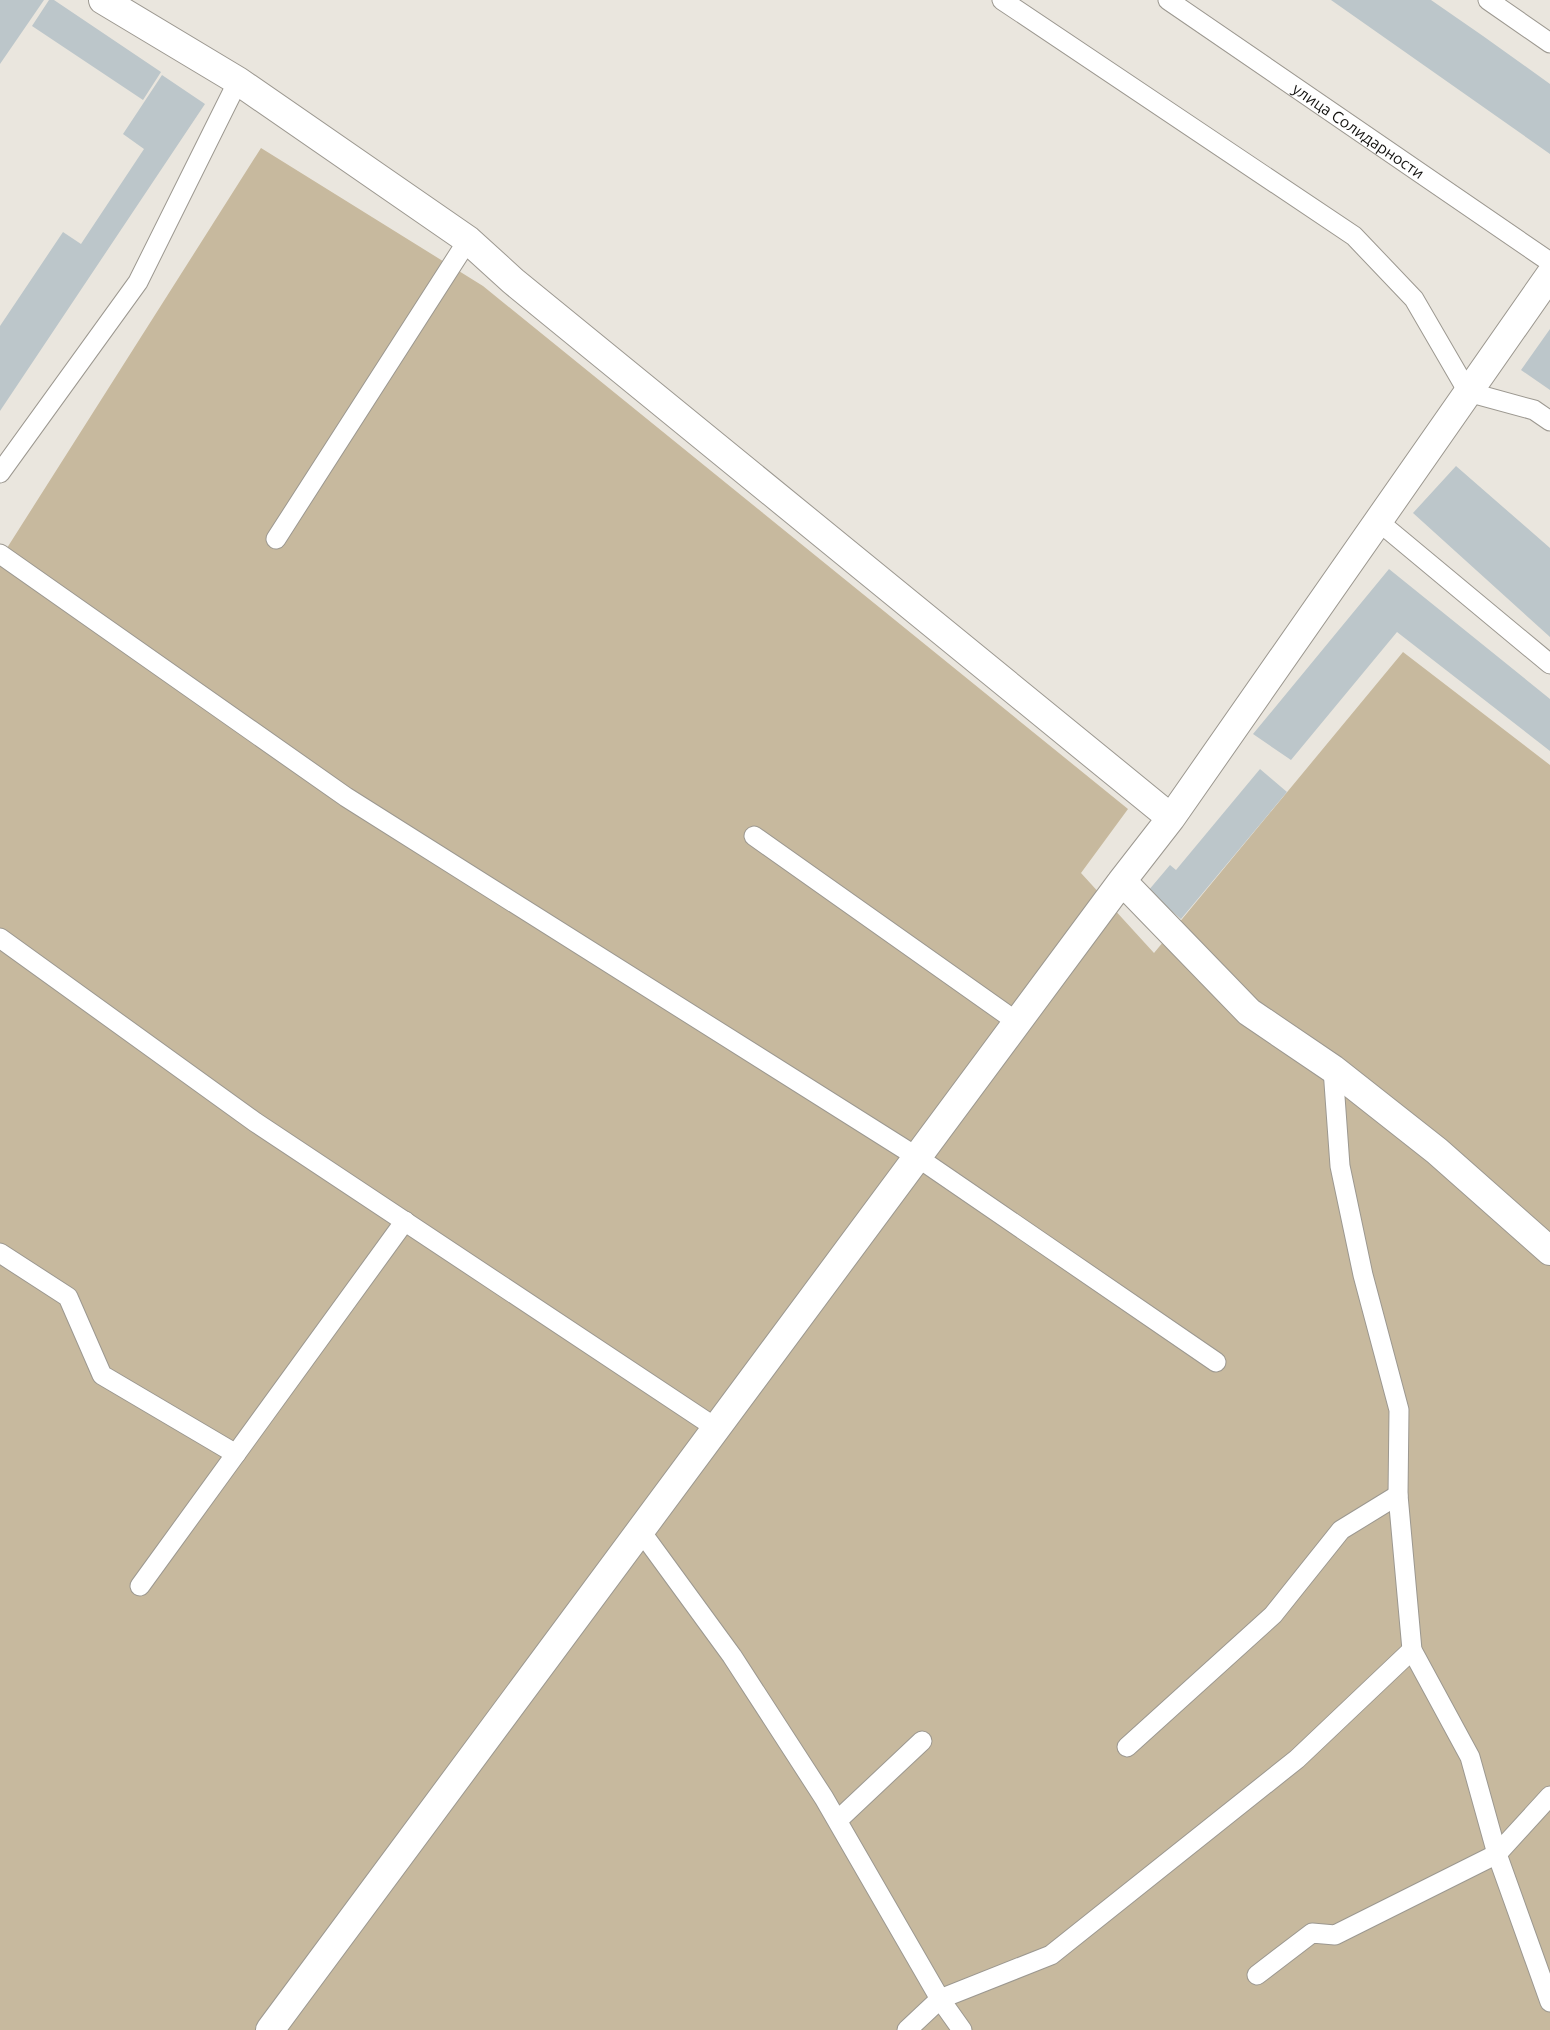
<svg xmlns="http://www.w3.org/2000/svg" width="1550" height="2030" viewBox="0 0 1550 2030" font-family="Ubuntu,sans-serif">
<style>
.green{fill:#c7b99e}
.building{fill:#bcc6ca}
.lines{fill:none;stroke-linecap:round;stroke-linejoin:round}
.service-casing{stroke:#9c9890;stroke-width:21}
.minor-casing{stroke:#9c9890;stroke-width:30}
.service{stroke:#fff;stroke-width:19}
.minor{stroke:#fff;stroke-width:28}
.labels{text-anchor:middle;stroke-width:4.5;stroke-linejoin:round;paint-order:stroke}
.street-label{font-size:16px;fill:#12110e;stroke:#fff}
</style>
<rect width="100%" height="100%" fill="#eae6de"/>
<path class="green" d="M 261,148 L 483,286 L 1128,809 L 1081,873 L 1154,953 L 1403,652 L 1550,765 L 1550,2030 L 0,2030 L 0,559 Z"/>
<path class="building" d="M 0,0 L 44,0 L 0,64 Z
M 49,0 L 54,0 L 161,72 L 143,100 L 32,26 Z
M 1331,0 L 1431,0 L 1483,36 L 1550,84 L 1550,154 Z
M 162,75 L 205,104 L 0,411 L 0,326 L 63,232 L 81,244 L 144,149 L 123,134 Z
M 1550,329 L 1550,390 L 1521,370 Z
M 1456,466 L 1550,548 L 1550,637 L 1413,513 Z
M 1389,569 L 1550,699 L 1550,751 L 1397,632 L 1291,760 L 1253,734 Z
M 1260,769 L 1287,792 L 1181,919 L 1148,891 L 1170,865 L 1176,870 Z"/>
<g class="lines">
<g class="service-casing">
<g id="service">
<path d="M 1002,0 L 1354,236 L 1414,299 L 1468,392 L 1534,410 L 1550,421"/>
<path id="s1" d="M 1168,0 L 1550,262"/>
<path d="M 1488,0 L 1550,43"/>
<path d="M 0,473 L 138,282 L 238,81"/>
<path d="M 1378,521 L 1550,664"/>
<path d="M 276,539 L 468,240"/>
<path d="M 0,554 L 346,797 L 917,1157 L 1216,1362"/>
<path d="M 754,836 L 1017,1022"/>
<path d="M 0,938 L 255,1122 L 716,1428"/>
<path d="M 1333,1069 L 1340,1166 L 1363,1275 L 1399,1410 L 1398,1495 L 1412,1650 L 1470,1757 L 1497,1854 L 1550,2002"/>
<path d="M 0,1253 L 68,1297 L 102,1375 L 236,1454"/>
<path d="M 640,1530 L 732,1656 L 824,1798 L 940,1999 L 962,2030"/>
<path d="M 140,1586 L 405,1221"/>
<path d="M 1127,1747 L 1273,1615 L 1341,1530 L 1398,1495"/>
<path d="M 838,1820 L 922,1741"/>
<path d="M 1257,1975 L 1312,1933 L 1335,1935 L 1497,1854 L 1550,1796"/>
<path d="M 907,2030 L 940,1999 L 1051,1955 L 1297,1759 L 1412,1650"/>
</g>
</g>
<g class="minor-casing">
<path id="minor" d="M 103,0 L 238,81 L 468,240 L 513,281 L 1171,818
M 1122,881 L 1249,1012 L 1333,1069 L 1437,1151 L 1550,1251
M 270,2030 L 1122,881 L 1171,818 L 1550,275"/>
</g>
<use href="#service" class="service"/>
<use href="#minor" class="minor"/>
</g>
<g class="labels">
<g class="street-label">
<text dy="6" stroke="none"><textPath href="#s1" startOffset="231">улица Солидарности</textPath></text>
</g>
</g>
</svg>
